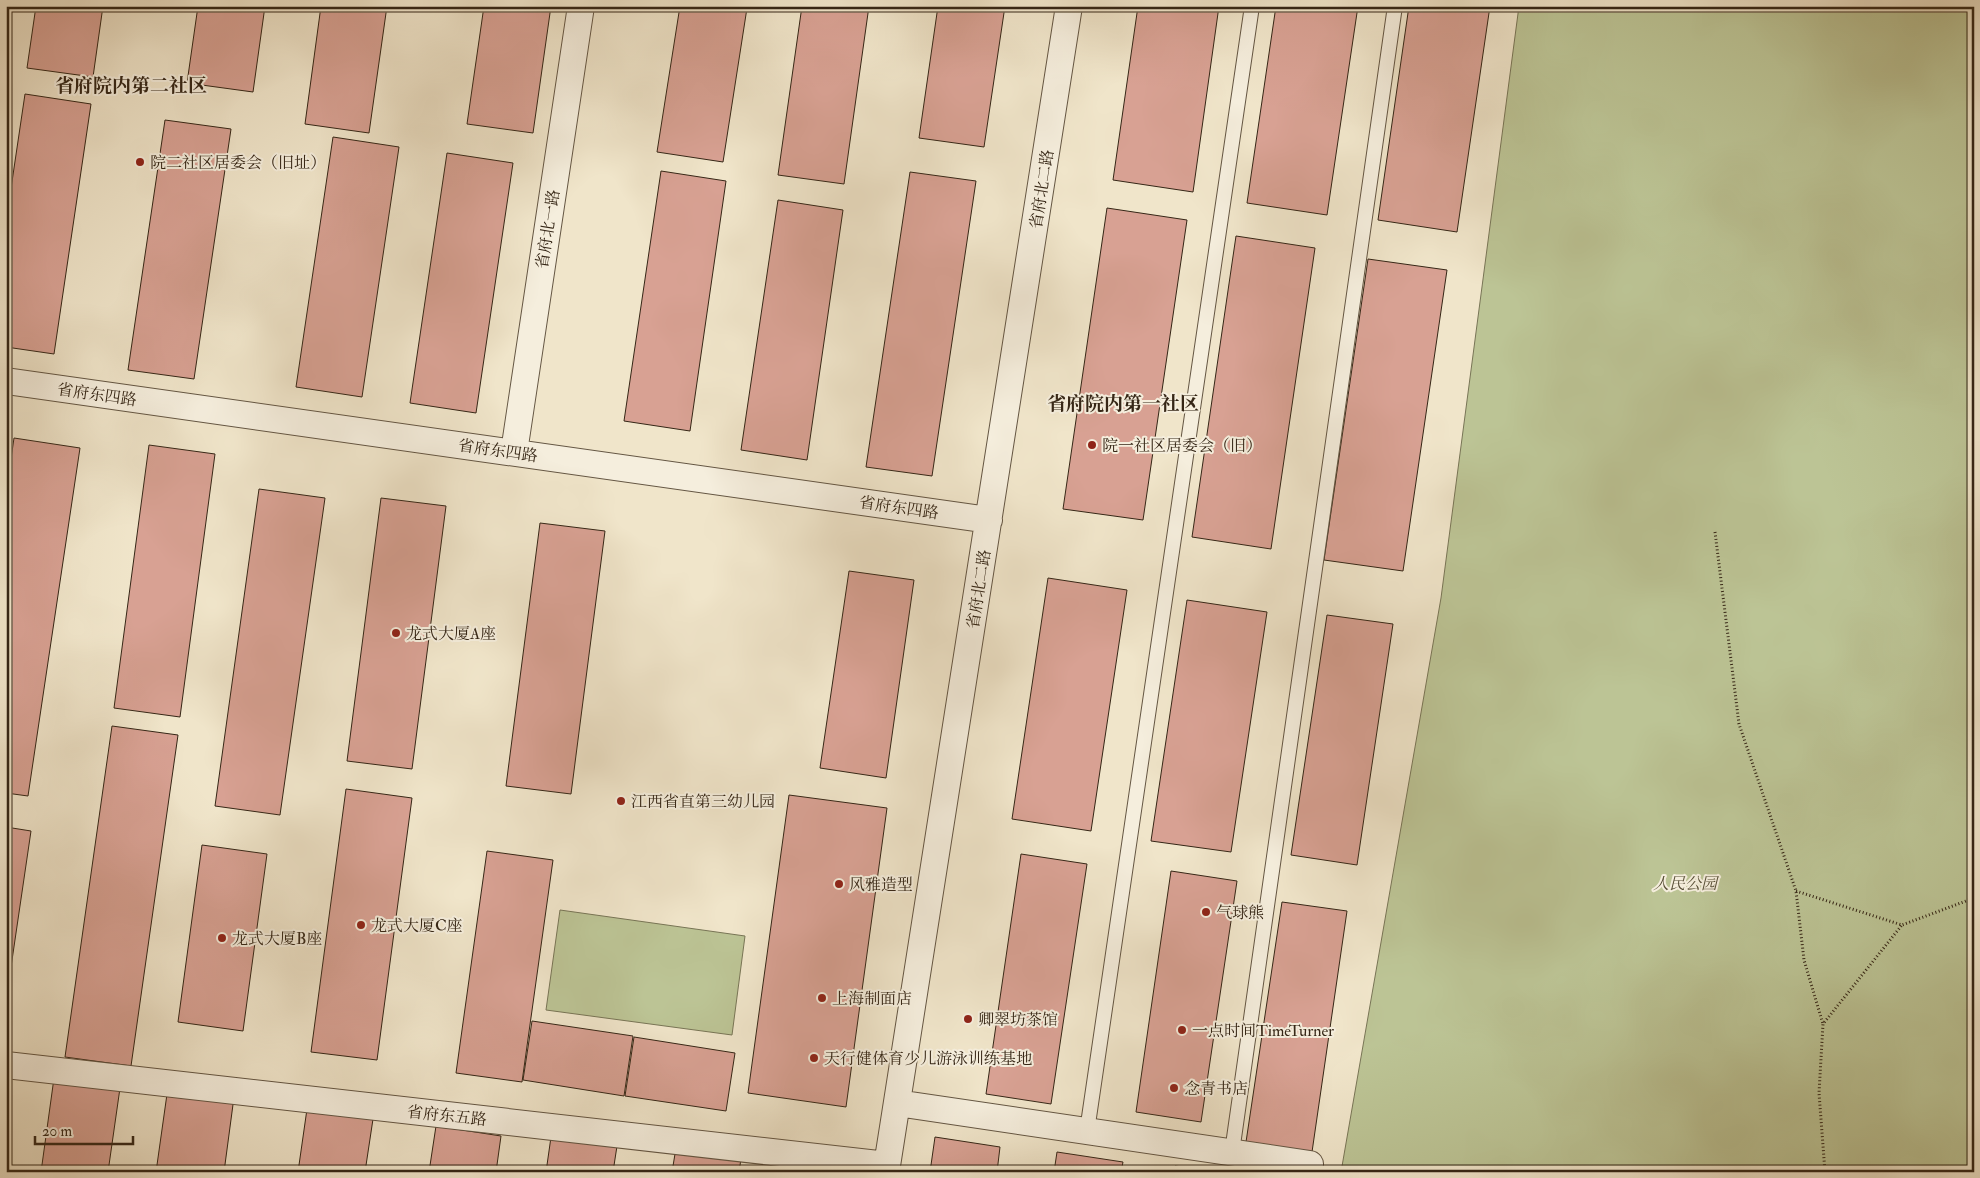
<svg xmlns="http://www.w3.org/2000/svg" width="1980" height="1178" viewBox="0 0 1980 1178" font-family="'IM FELL Double Pica','Noto Serif SC',serif">
<style>
.green{fill:#bcc495;stroke:#787556}
.building{fill:#d8a193;stroke:#352616}
.lines{fill:none;stroke-linecap:round;stroke-linejoin:round}
.service-casing{stroke:#645643;stroke-width:16}
.minor-casing{stroke:#645643;stroke-width:28}
.path{stroke:#352616;stroke-width:3;stroke-dasharray:1 2.5;stroke-linecap:butt}
.service{stroke:#f5eedd;stroke-width:14}
.minor{stroke:#f5eedd;stroke-width:26}
.poi-dot{fill:#8f2418;stroke:#f5eedd;stroke-width:2}
.labels{text-anchor:middle;stroke-width:4;stroke-linejoin:round;paint-order:stroke}
.poi-label{font-size:16px;fill:#352616;stroke:#f5eedd;text-anchor:start}
.street-label{font-size:16px;fill:#352616;stroke:#f5eedd}
.park-label{font-size:16px;font-style:italic;fill:#574e36;stroke:#f5eedd}
.quarter-label{font-size:19px;font-weight:bold;fill:#352616;stroke:#f5eedd}
</style>
<rect width="100%" height="100%" fill="#f0e5ca"/>
<filter id="stains"><feTurbulence type="fractalNoise" baseFrequency=".004" numOctaves="4"/><feColorMatrix values="0 0 0 0 .2 0 0 0 0 .09 0 0 0 0 .02 0 0 0 .5 -.17"/></filter>
<radialGradient id="worn" r=".72"><stop offset=".6" stop-color="#630" stop-opacity="0"/><stop offset="1" stop-color="#630" stop-opacity=".3"/></radialGradient>
<path class="green" d="M 1519,6 L 1974,6 L 1974,1172 L 1341,1172 L 1441,598 Z
M 560,910 L 745,936 L 732,1035 L 546,1010 Z"/>
<path class="building" d="M 36,6 L 103,6 L 93,77 L 27,68 Z
M 198,6 L 265,6 L 253,92 L 187,83 Z
M 321,6 L 387,6 L 369,133 L 305,124 Z
M 484,6 L 551,6 L 533,133 L 467,124 Z
M 680,6 L 747,8 L 723,162 L 657,152 Z
M 802,6 L 869,6 L 844,184 L 778,175 Z
M 938,6 L 1005,6 L 984,147 L 919,138 Z
M 1138,6 L 1219,6 L 1193,192 L 1113,180 Z
M 1276,6 L 1358,6 L 1327,215 L 1247,203 Z
M 1409,6 L 1490,6 L 1457,232 L 1378,220 Z
M 25,94 L 91,104 L 54,354 L 6,347 L 6,222 Z
M 165,120 L 231,129 L 194,379 L 128,370 Z
M 333,137 L 399,147 L 362,397 L 296,387 Z
M 447,153 L 513,163 L 476,413 L 410,403 Z
M 661,171 L 726,181 L 690,431 L 624,421 Z
M 910,172 L 976,181 L 932,476 L 866,467 Z
M 778,200 L 843,210 L 807,460 L 741,450 Z
M 1107,208 L 1187,220 L 1143,520 L 1063,509 Z
M 1236,236 L 1315,248 L 1271,549 L 1192,537 Z
M 1368,259 L 1447,270 L 1403,571 L 1324,560 Z
M 14,438 L 80,448 L 28,796 L 6,793 L 6,493 Z
M 149,445 L 215,454 L 180,717 L 114,708 Z
M 259,489 L 325,498 L 280,815 L 215,806 Z
M 381,498 L 446,506 L 412,769 L 347,761 Z
M 540,523 L 605,531 L 571,794 L 506,786 Z
M 849,571 L 914,580 L 886,778 L 820,768 Z
M 1048,578 L 1127,590 L 1091,831 L 1012,819 Z
M 1187,600 L 1267,612 L 1231,852 L 1151,841 Z
M 1327,615 L 1393,624 L 1357,865 L 1291,855 Z
M 112,726 L 178,735 L 131,1066 L 65,1057 Z
M 346,789 L 412,798 L 377,1060 L 311,1052 Z
M 789,795 L 887,808 L 846,1107 L 748,1093 Z
M 6,827 L 31,831 L 6,1001 Z
M 202,845 L 267,854 L 243,1031 L 178,1022 Z
M 487,851 L 553,860 L 522,1082 L 456,1073 Z
M 1021,854 L 1087,864 L 1051,1104 L 986,1094 Z
M 1171,871 L 1237,881 L 1201,1122 L 1136,1112 Z
M 1282,902 L 1347,911 L 1312,1152 L 1246,1142 Z
M 532,1021 L 633,1036 L 624,1096 L 523,1080 Z
M 634,1037 L 735,1053 L 726,1111 L 625,1096 Z
M 54,1078 L 120,1088 L 108,1172 L 41,1172 Z
M 168,1087 L 234,1097 L 224,1172 L 156,1172 Z
M 307,1109 L 373,1119 L 365,1172 L 298,1172 Z
M 436,1126 L 501,1136 L 496,1172 L 429,1172 Z
M 551,1137 L 617,1146 L 613,1172 L 546,1172 Z
M 935,1137 L 1000,1147 L 997,1172 L 930,1172 Z
M 677,1142 L 742,1152 L 739,1172 L 672,1172 Z
M 1057,1152 L 1123,1162 L 1121,1172 L 1054,1172 Z
M 786,1158 L 851,1172 L 784,1172 Z
M 1175,1166 L 1216,1172 L 1174,1172 Z"/>
<g class="lines">
<g class="service-casing">
<path id="service" d="M 1087,1131 L 1252,6
M 1232,1152 L 1395,6"/>
</g>
<g class="minor-casing">
<path id="minor" d="M 6,381 L 989,520
M 514,452 L 581,6
M 6,1065 L 887,1165
M 897,1103 L 1310,1164
M 886,1172 L 1069,6"/>
</g>
<path class="path" d="M 1715,532 L 1739,724 L 1796,891 L 1804,960 L 1823,1024
M 1796,891 L 1902,925 L 1974,898
M 1825,1172 L 1819,1093 L 1823,1024 L 1902,925"/>
<use href="#service" class="service"/>
<use href="#minor" class="minor"/>
</g>
<g class="poi-dot">
<circle cx="140" cy="162" r="5"/>
<circle cx="1092" cy="445" r="5"/>
<circle cx="396" cy="633" r="5"/>
<circle cx="621" cy="801" r="5"/>
<circle cx="839" cy="884" r="5"/>
<circle cx="1206" cy="912" r="5"/>
<circle cx="361" cy="925" r="5"/>
<circle cx="222" cy="938" r="5"/>
<circle cx="822" cy="998" r="5"/>
<circle cx="968" cy="1019" r="5"/>
<circle cx="1182" cy="1030" r="5"/>
<circle cx="814" cy="1058" r="5"/>
<circle cx="1174" cy="1088" r="5"/>
</g>
<g class="labels">
<g class="poi-label">
<text x="150" y="168">院二社区居委会（旧址）</text>
<text x="1102" y="451">院一社区居委会（旧）</text>
<text x="406" y="639">龙式大厦A座</text>
<text x="631" y="807">江西省直第三幼儿园</text>
<text x="849" y="890">风雅造型</text>
<text x="1216" y="918">气球熊</text>
<text x="371" y="931">龙式大厦C座</text>
<text x="232" y="944">龙式大厦B座</text>
<text x="832" y="1004">上海制面店</text>
<text x="978" y="1025">卿翠坊茶馆</text>
<text x="1192" y="1036">一点时间TimeTurner</text>
<text x="824" y="1064">天行健体育少儿游泳训练基地</text>
<text x="1184" y="1094">念青书店</text>
</g>
<g class="street-label">
<text transform="translate(1041 189) rotate(-81)" y="6">省府北二路</text>
<text transform="translate(547 229) rotate(-81)" y="6">省府北一路</text>
<text transform="translate(97 394) rotate(8)" y="6">省府东四路</text>
<text transform="translate(498 450) rotate(8)" y="6">省府东四路</text>
<text transform="translate(899 507) rotate(8)" y="6">省府东四路</text>
<text transform="translate(978 589) rotate(-81)" y="6">省府北二路</text>
<text transform="translate(447 1115) rotate(6)" y="6">省府东五路</text>
</g>
<g class="park-label">
<text x="1685" y="889">人民公园</text>
</g>
<g class="quarter-label">
<text x="131" y="92">省府院内第二社区</text>
<text x="1123" y="410">省府院内第一社区</text>
</g>
</g>
<rect width="1980" height="1178" fill="none" stroke="#f0e5ca" stroke-width="25"/>
<rect x="8" y="8" width="1965" height="1163" fill="none" stroke="#352616" stroke-width="2.5"/>
<rect x="12" y="12" width="1955" height="1153" fill="none" stroke="#352616"/>
<path d="M35 1136v8h98v-8" fill="none" stroke="#352616" stroke-width="2.5"/>
<text x="42" y="1136" font-size="15" fill="#352616" stroke="#f5eedd" stroke-width="4" paint-order="stroke">20 m</text>
<rect width="100%" height="100%" filter="url(#stains)"/>
<rect width="100%" height="100%" fill="url(#worn)"/>
</svg>
